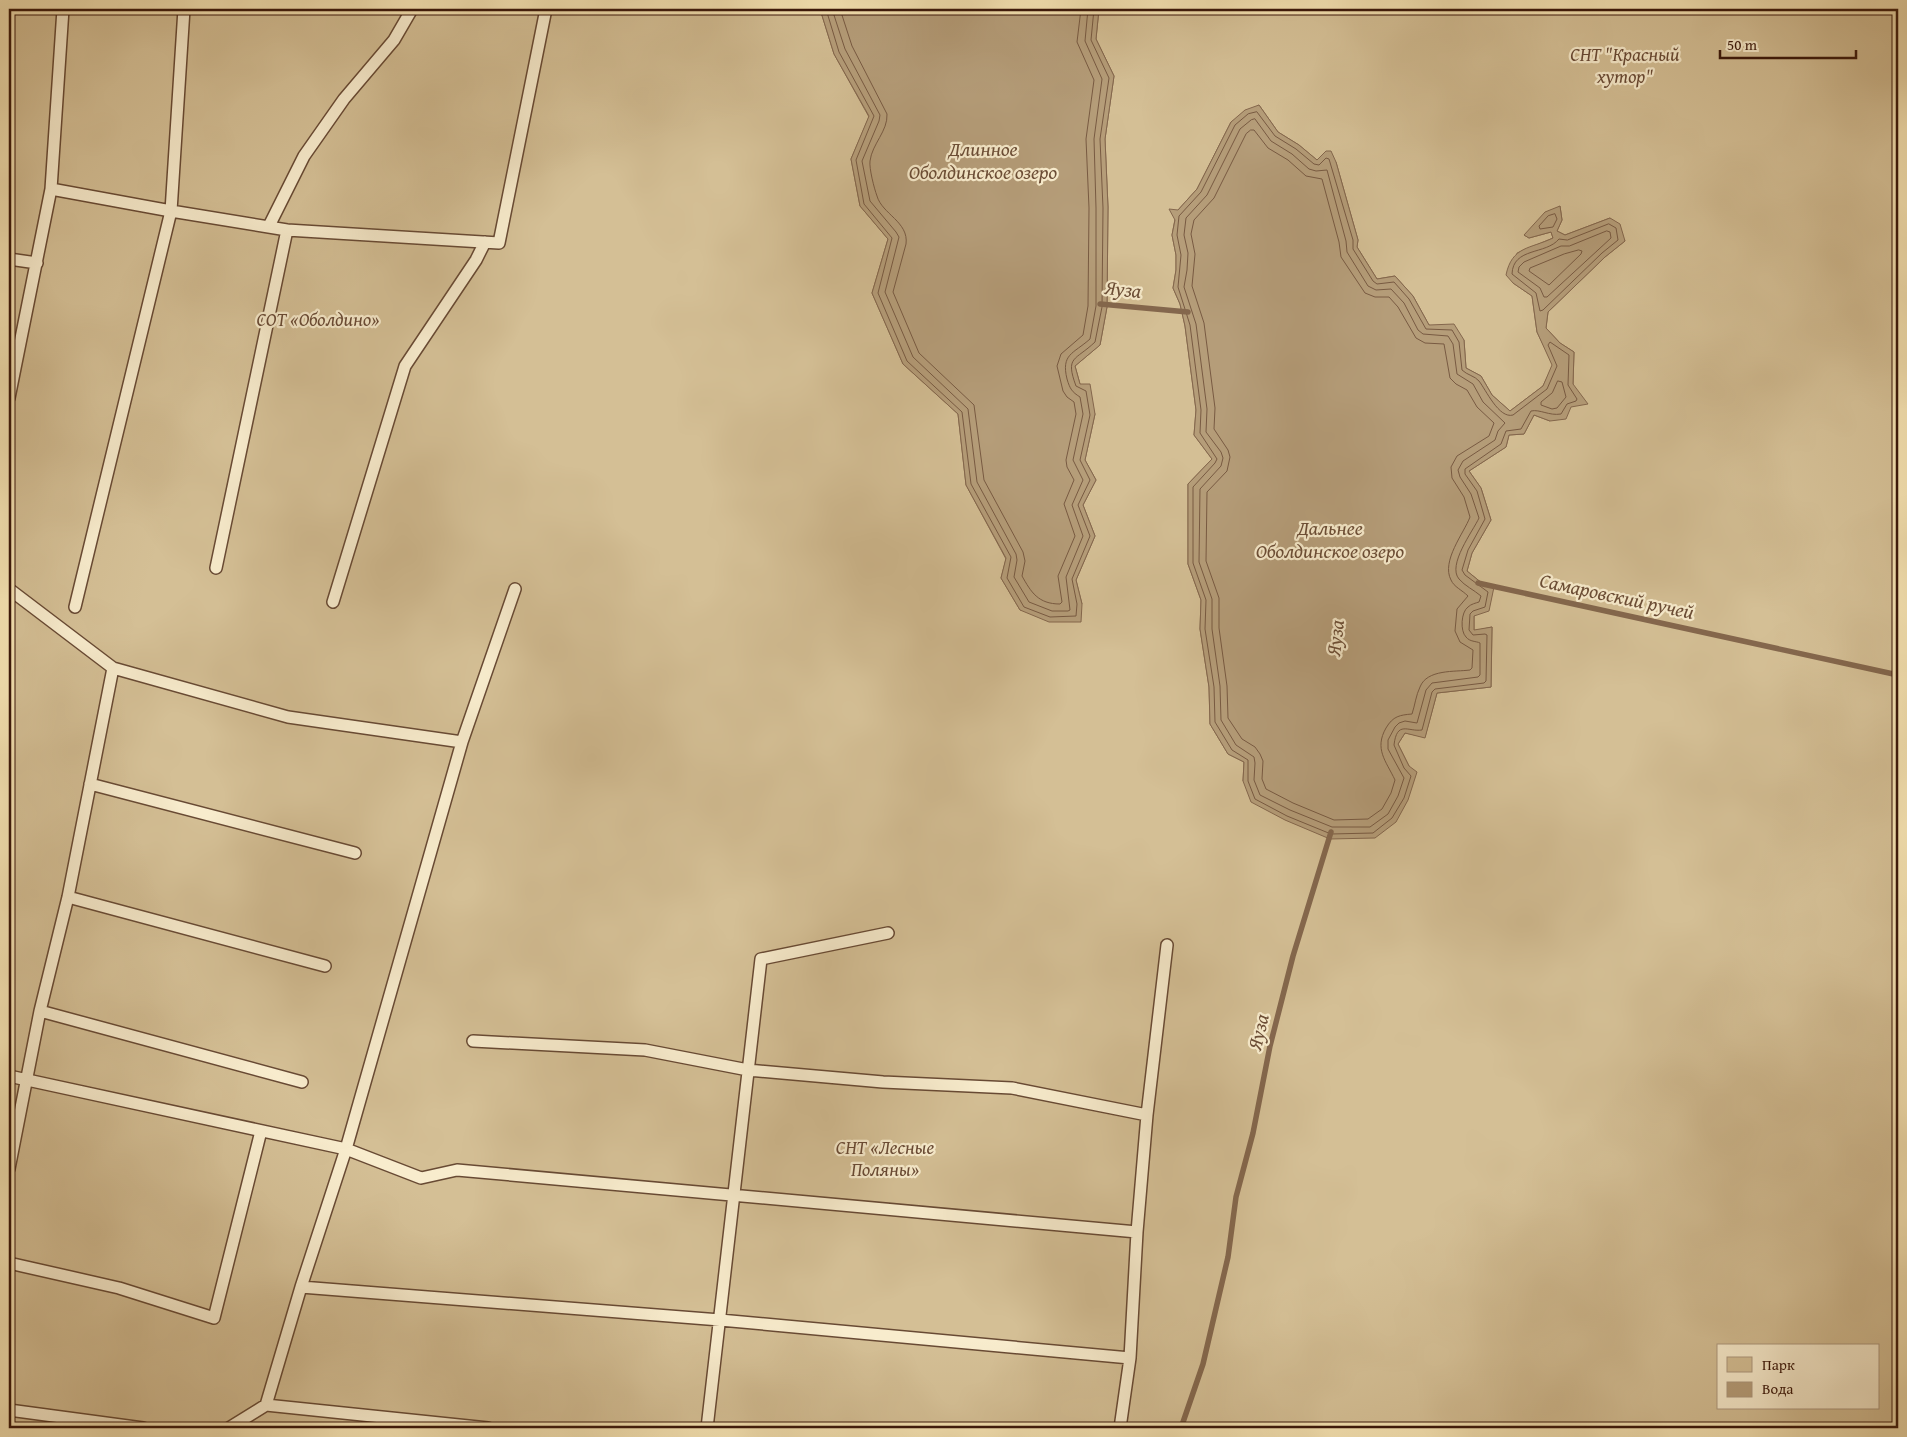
<svg xmlns="http://www.w3.org/2000/svg" width="1907" height="1437" viewBox="0 0 1907 1437" font-family="'Gentium Book Plus',serif">
<style>
.green{fill:#d4bf95;stroke:#876b50;fill-rule:evenodd}
.water{fill:#b59d79;stroke:#84674d}
.lines{fill:none;stroke-linecap:round;stroke-linejoin:round}
.shore{stroke:#785a42;stroke-width:1}
.stream{stroke:#84674d;stroke-width:5.5}
.service-casing{stroke:#684a34;stroke-width:14}
.service{stroke:#f8eccd;stroke-width:11}
.labels{text-anchor:middle;stroke-width:4.5;stroke-linejoin:round;paint-order:stroke}
.park-label{font-size:19px;font-style:italic;fill:#684934;stroke:#f8eccd}
.water-label{font-size:20px;font-style:italic;fill:#6b4d36;stroke:#f8eccd}
</style>
<rect width="100%" height="100%" fill="#f4e2b2"/>
<filter id="stains"><feTurbulence type="fractalNoise" baseFrequency=".004" numOctaves="4"/><feColorMatrix values="0 0 0 0 .2 0 0 0 0 .09 0 0 0 0 .02 0 0 0 .5 -.17"/></filter>
<radialGradient id="worn" r=".72"><stop offset=".6" stop-color="#630" stop-opacity="0"/><stop offset="1" stop-color="#630" stop-opacity=".3"/></radialGradient>
<path class="green" d="M 9,9 L 820,9 L 834,54 L 869,117 L 851,159 L 860,206 L 888,239 L 872,293 L 903,364 L 958,414 L 966,485 L 1006,559 L 1001,578 L 1020,610 L 1082,604 L 1076,580 L 1095,536 L 1083,505 L 1096,480 L 1085,460 L 1095,414 L 1080,384 L 1075,366 L 1100,345 L 1107,307 L 1108,207 L 1105,139 L 1114,76 L 1096,39 L 1099,9 L 1898,9 L 1898,1428 L 9,1428 ZM 1259,105 L 1278,132 L 1299,145 L 1317,160 L 1336,162 L 1358,240 L 1357,247 L 1377,279 L 1395,276 L 1413,296 L 1429,325 L 1464,340 L 1466,368 L 1481,376 L 1492,395 L 1510,411 L 1543,386 L 1553,365 L 1537,332 L 1532,296 L 1513,283 L 1517,253 L 1553,238 L 1551,232 L 1529,238 L 1524,235 L 1560,206 L 1562,220 L 1557,231 L 1565,235 L 1610,218 L 1625,241 L 1605,257 L 1548,312 L 1546,328 L 1560,343 L 1574,352 L 1573,384 L 1550,421 L 1534,415 L 1524,434 L 1509,435 L 1506,447 L 1469,471 L 1481,488 L 1491,520 L 1472,553 L 1467,571 L 1483,584 L 1474,615 L 1474,631 L 1492,627 L 1491,687 L 1437,693 L 1425,737 L 1405,733 L 1398,744 L 1409,766 L 1243,781 L 1244,762 L 1228,754 L 1210,724 L 1209,687 L 1200,629 L 1201,600 L 1188,564 L 1188,484 L 1212,459 L 1194,435 L 1196,410 L 1185,326 L 1180,304 L 1173,288 L 1176,270 L 1176,255 L 1172,235 L 1175,219 L 1178,210 L 1197,189 L 1231,122 ZM 1718,1346 L 1878,1346 L 1878,1408 L 1718,1408 Z"/>
<path class="water" d="M 820,9 L 1099,9 L 1096,39 L 1114,76 L 1105,139 L 1108,207 L 1107,307 L 1100,345 L 1075,366 L 1080,384 L 1090,384 L 1095,414 L 1085,460 L 1096,480 L 1083,505 L 1095,536 L 1076,580 L 1082,604 L 1081,622 L 1049,622 L 1020,610 L 1001,578 L 1006,558 L 966,485 L 958,414 L 903,364 L 872,293 L 888,239 L 860,206 L 851,159 L 869,116 L 834,54 Z
M 1259,105 L 1278,132 L 1299,145 L 1317,160 L 1326,151 L 1331,151 L 1336,162 L 1358,240 L 1357,247 L 1377,279 L 1395,276 L 1413,296 L 1429,325 L 1454,324 L 1464,340 L 1466,368 L 1481,376 L 1492,395 L 1510,411 L 1543,386 L 1552,365 L 1537,332 L 1532,296 L 1513,283 L 1506,275 C 1512,246 1530,249 1553,238 L 1551,232 L 1529,238 L 1524,235 L 1545,212 L 1560,206 L 1562,220 L 1557,231 L 1565,235 L 1610,218 L 1620,224 L 1625,241 L 1605,257 L 1548,312 L 1546,328 L 1560,343 L 1574,352 L 1573,384 L 1588,404 L 1571,407 L 1566,419 L 1550,421 L 1534,415 L 1524,434 L 1509,435 L 1506,447 L 1469,471 L 1481,488 L 1491,520 L 1472,553 L 1467,571 L 1483,584 L 1494,587 L 1489,611 L 1474,616 L 1474,630 L 1492,627 L 1491,687 L 1437,693 L 1425,738 L 1405,733 L 1398,744 L 1409,766 L 1417,772 L 1408,800 L 1396,822 L 1375,838 L 1330,839 L 1285,820 L 1251,802 L 1243,781 L 1244,762 L 1228,754 L 1210,724 L 1209,687 L 1200,629 L 1201,600 L 1188,564 L 1188,484 L 1212,459 L 1194,435 L 1196,410 L 1185,326 L 1180,304 L 1173,288 L 1176,270 L 1176,255 L 1172,235 L 1175,220 L 1169,209 L 1178,210 L 1197,189 L 1231,122 L 1245,110 Z"/>
<g class="lines">
<path class="shore" d="M 826,9 L 839,52 L 874,116 L 856,160 L 864,204 L 892,238 L 878,293 L 907,361 L 962,412 L 971,484 L 1011,557 L 1007,578 L 1024,607 L 1050,617 L 1076,616 L 1077,604 L 1072,579 L 1090,536 L 1078,505 L 1090,480 L 1080,460 L 1090,415 L 1086,391 L 1076,386 C 1065,356 1075,361 1095,342 L 1102,307 L 1103,208 L 1100,139 L 1109,78 L 1091,40 L 1094,9
M 832,9 L 845,49 L 880,115 L 879,121 L 862,161 L 870,201 L 896,232 L 899,237 L 885,292 L 913,357 L 968,409 L 977,482 L 1016,554 L 1017,560 L 1014,577 L 1029,602 L 1052,611 L 1068,611 L 1070,610 L 1066,577 L 1083,536 L 1072,505 L 1083,480 L 1073,460 L 1083,414 L 1080,397 C 1072,392 1070,389 1067,379 C 1061,354 1073,354 1090,339 L 1096,306 L 1096,208 L 1094,139 L 1102,79 L 1085,41 L 1088,9
M 840,9 L 852,46 L 887,114 C 888,131 872,144 870,161 C 869,168 874,188 877,196 C 882,214 909,222 906,244 L 893,292 L 919,353 L 974,405 L 984,480 L 1023,552 L 1025,561 L 1022,576 C 1031,592 1038,604 1060,604 L 1062,602 L 1058,576 L 1075,536 L 1064,504 L 1074,480 L 1067,467 L 1066,460 L 1076,414 L 1074,402 L 1067,397 L 1063,391 L 1057,366 L 1061,354 L 1083,335 L 1088,306 L 1089,208 L 1086,139 L 1094,80 L 1077,42 L 1081,9
M 1257,112 L 1275,136 L 1296,149 L 1314,164 L 1319,165 L 1326,158 L 1329,159 L 1353,240 L 1353,249 L 1373,281 L 1377,284 L 1394,282 L 1409,299 L 1426,329 L 1452,330 L 1459,342 L 1462,370 C 1467,375 1475,376 1479,381 C 1486,390 1499,419 1513,415 L 1547,389 L 1557,366 L 1548,345 L 1550,342 L 1569,355 L 1568,385 L 1577,399 L 1576,401 L 1567,404 L 1561,414 C 1549,416 1540,409 1531,411 L 1521,429 L 1506,431 L 1501,444 L 1465,469 L 1465,474 L 1477,491 L 1485,519 L 1468,550 L 1462,570 L 1465,575 L 1488,592 L 1485,607 L 1473,611 L 1470,614 L 1469,630 L 1473,635 L 1485,634 L 1487,635 L 1486,681 L 1484,683 L 1435,689 L 1432,692 L 1422,730 C 1408,732 1397,720 1394,745 L 1404,768 L 1411,776 L 1404,798 L 1392,818 L 1373,833 L 1331,834 L 1287,816 L 1255,799 L 1248,781 L 1248,760 L 1232,750 L 1215,722 L 1214,687 L 1205,629 L 1206,600 L 1193,563 L 1193,487 L 1215,463 L 1217,459 L 1200,433 L 1201,410 L 1190,325 L 1178,287 L 1181,255 L 1177,235 L 1179,216 L 1201,192 L 1235,125 L 1248,114 Z
M 1255,119 L 1271,141 L 1292,154 L 1309,169 L 1316,171 L 1327,170 L 1346,241 L 1347,252 L 1368,286 L 1376,290 L 1391,289 L 1404,303 L 1418,330 L 1423,334 L 1448,336 L 1453,344 L 1457,374 L 1473,384 L 1483,402 L 1505,423 L 1498,431 L 1495,440 L 1463,461 L 1458,470 L 1460,477 L 1471,494 L 1479,518 C 1473,531 1447,565 1459,579 C 1465,586 1474,590 1481,596 L 1479,602 C 1476,603 1471,604 1468,607 C 1461,612 1460,631 1466,637 C 1470,642 1476,641 1480,643 L 1480,675 L 1478,677 L 1432,683 L 1426,690 L 1417,723 L 1405,721 L 1399,723 L 1395,727 L 1388,740 L 1388,749 L 1404,778 L 1398,796 L 1388,814 L 1370,827 L 1332,827 L 1290,810 L 1260,795 L 1254,780 L 1255,763 L 1254,757 L 1236,745 L 1221,720 L 1220,686 L 1212,629 L 1212,599 L 1199,562 L 1200,489 L 1221,466 L 1223,458 L 1221,452 L 1206,432 L 1207,409 L 1196,324 L 1184,287 L 1187,270 L 1188,253 L 1184,235 L 1186,218 L 1207,195 L 1240,129 L 1251,120 Z
M 1251,130 L 1254,130 L 1268,148 L 1288,160 L 1306,176 L 1322,179 L 1339,242 L 1341,257 L 1365,293 L 1375,297 L 1389,297 L 1398,307 L 1416,338 L 1425,343 L 1444,344 L 1450,378 L 1456,384 L 1467,390 L 1477,407 L 1494,423 L 1489,436 L 1457,456 L 1451,467 L 1452,478 L 1464,497 L 1470,517 C 1464,533 1441,561 1451,580 C 1454,587 1462,590 1468,596 L 1457,609 L 1455,631 L 1460,642 L 1473,650 L 1472,668 L 1470,670 C 1455,672 1427,669 1420,687 C 1416,695 1415,705 1412,714 C 1400,715 1393,716 1386,728 C 1374,749 1386,761 1395,780 L 1391,793 L 1382,809 L 1368,819 L 1334,820 L 1293,803 L 1266,789 L 1262,779 L 1263,761 L 1260,754 L 1255,747 L 1242,739 L 1228,718 L 1227,686 L 1219,628 L 1219,598 L 1206,561 L 1207,492 L 1227,471 L 1230,457 L 1228,450 L 1214,429 L 1215,408 L 1204,323 L 1192,286 L 1195,254 L 1191,234 L 1194,220 L 1214,198 L 1246,134 Z
M 1555,214 L 1557,219 L 1553,227 L 1540,229 L 1539,226 L 1548,216 Z
M 1609,224 L 1616,228 L 1618,240 L 1602,253 L 1543,310 L 1540,311 L 1536,293 L 1512,274 C 1513,247 1546,255 1559,239 L 1567,240 Z
M 1607,231 L 1610,232 L 1611,238 L 1547,297 L 1544,297 L 1540,288 L 1518,272 L 1519,267 L 1524,262 L 1561,246 L 1569,246 Z
M 1579,250 L 1582,251 L 1581,254 L 1549,285 L 1529,271 L 1530,268 L 1564,254 Z
M 1558,381 L 1562,382 L 1566,397 L 1557,408 L 1552,409 L 1541,405 L 1541,402 L 1552,393 Z"/>
<path class="stream" d="M 1100,304 L 1188,312
M 1478,583 L 1898,675
M 1181,1428 L 1203,1364 L 1228,1257 L 1236,1197 L 1253,1133 L 1270,1046 L 1293,956 L 1331,832"/>
<g class="service-casing">
<path id="service" d="M 51,189 L 171,211 L 287,230 L 499,243 L 546,9
M 269,226 L 304,156 L 344,99 L 394,40 L 412,9
M 9,259 L 37,263
M 9,398 L 51,189 L 63,9
M 216,568 L 287,230
M 9,589 L 113,668 L 288,717 L 462,742
M 333,602 L 405,366 L 476,260 L 485,242
M 75,607 L 171,211 L 184,9
M 90,784 L 355,853
M 68,897 L 325,966
M 40,1011 L 302,1082
M 473,1041 L 645,1050 L 748,1070 L 883,1082 L 1012,1088 L 1147,1115
M 9,1076 L 346,1149 L 421,1178 L 457,1170 L 1137,1232
M 9,1169 L 40,1011 L 68,897 L 113,668
M 9,1263 L 119,1288 L 214,1318 L 261,1131
M 301,1287 L 720,1320 L 1130,1358
M 266,1405 L 301,1287 L 346,1149 L 462,742 L 515,589
M 9,1410 L 143,1428
M 229,1428 L 266,1405 L 488,1428
M 707,1428 L 761,959 L 888,933
M 1120,1428 L 1130,1358 L 1137,1232 L 1147,1115 L 1167,945"/>
</g>
<use href="#service" class="service"/>
</g>
<g class="labels">
<g class="park-label">
<text x="1625" y="61">СНТ "Красный<tspan x="1625" dy="22">хутор"</tspan></text>
<text x="318" y="326">СОТ «Оболдино»</text>
<text x="885" y="1154">СНТ «Лесные<tspan x="885" dy="22">Поляны»</tspan></text>
</g>
<g class="water-label">
<text x="983" y="156">Длинное<tspan x="983" dy="23">Оболдинское озеро</tspan></text>
<text transform="translate(1123 289) rotate(6)" y="7">Яуза</text>
<text x="1330" y="535">Дальнее<tspan x="1330" dy="23">Оболдинское озеро</tspan></text>
<text transform="translate(1617 596) rotate(12)" y="7">Самаровский ручей</text>
<text transform="translate(1335 638) rotate(-84)" y="7">Яуза</text>
<text transform="translate(1258 1032) rotate(-77)" y="7">Яуза</text>
</g>
</g>
<rect width="1907" height="1437" fill="none" stroke="#f4e2b2" stroke-width="30"/>
<rect x="10" y="10" width="1887" height="1417" fill="none" stroke="#3a170a" stroke-width="2.5"/>
<rect x="15" y="15" width="1877" height="1407" fill="none" stroke="#3a170a"/>
<rect x="1717" y="1344" width="162" height="65" fill="#f8eccd" stroke="#ac977f"/>
<rect x="1727" y="1357" width="25" height="15" fill="#d4bf95" stroke="#ac977f"/>
<text x="1762" y="1370" font-size="15" fill="#3a170a">Парк</text>
<rect x="1727" y="1382" width="25" height="15" fill="#b59d79" stroke="#ac977f"/>
<text x="1762" y="1394" font-size="15" fill="#3a170a">Вода</text>
<path d="M1720 50v8h136v-8" fill="none" stroke="#3a170a" stroke-width="2.5"/>
<text x="1727" y="50" font-size="15" fill="#3a170a" stroke="#f8eccd" stroke-width="4" paint-order="stroke">50 m</text>
<rect width="100%" height="100%" filter="url(#stains)"/>
<rect width="100%" height="100%" fill="url(#worn)"/>
</svg>
